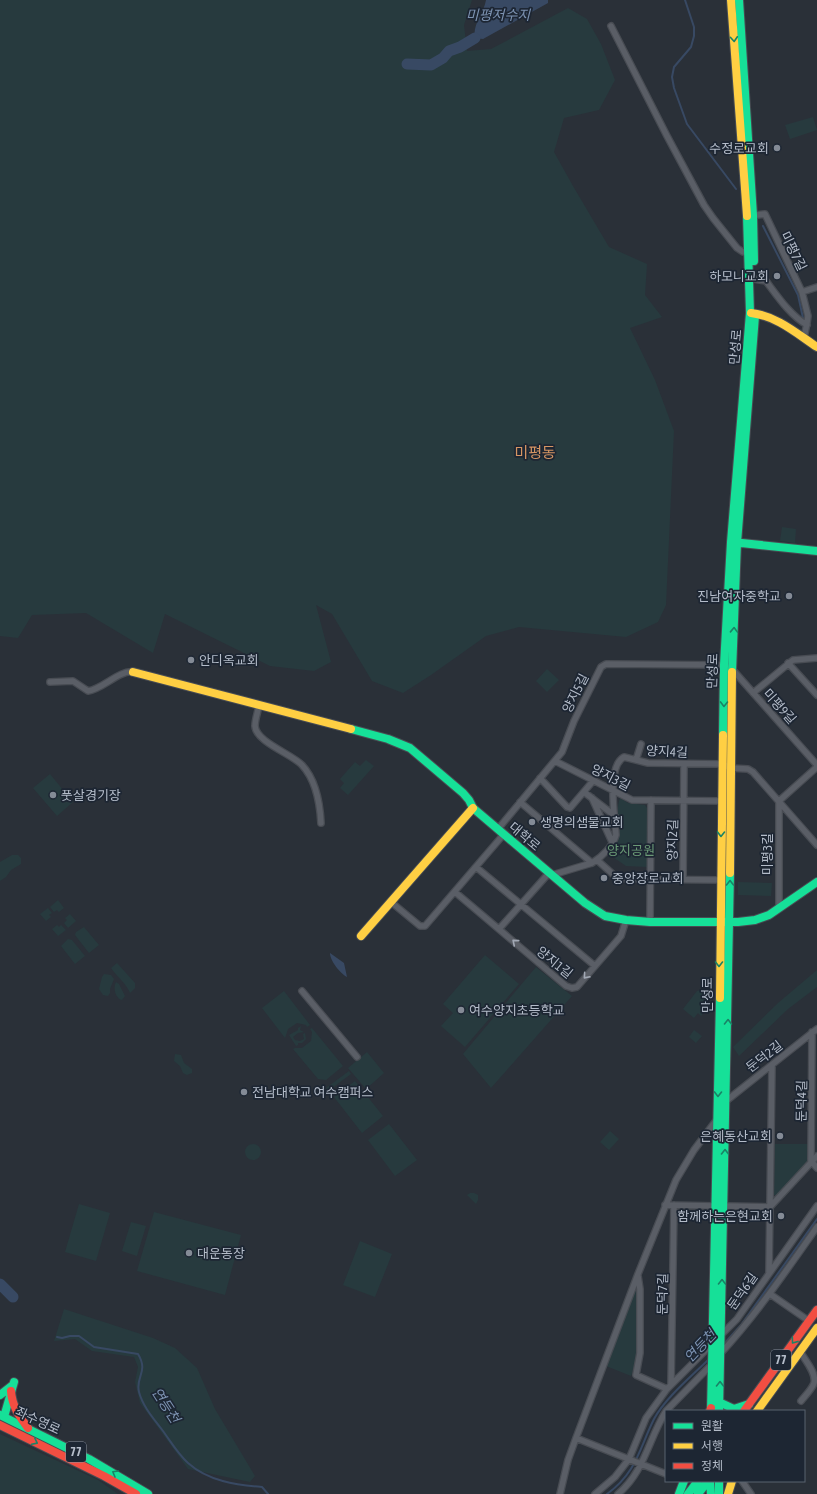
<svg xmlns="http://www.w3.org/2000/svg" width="817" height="1494" viewBox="0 0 817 1494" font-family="'Asap Condensed','Noto Sans KR',sans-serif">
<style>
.green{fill:#273a3e}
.water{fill:#384963}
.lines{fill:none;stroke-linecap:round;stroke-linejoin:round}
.stream{stroke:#384963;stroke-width:2}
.river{stroke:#384963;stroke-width:11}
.street-casing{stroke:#484c53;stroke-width:8}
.fast-casing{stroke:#484c53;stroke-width:10}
.slow-casing{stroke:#484c53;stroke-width:10}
.jam-casing{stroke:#484c53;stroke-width:10}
.street{stroke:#5a5e66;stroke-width:5.5}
.fast{stroke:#16e098;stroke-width:8}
.slow{stroke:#ffcf43;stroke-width:8}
.jam{stroke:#f24e42;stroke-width:8}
.oneway{stroke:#1a8366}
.oneway2{stroke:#a2a9b5}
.poi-dot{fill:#848b96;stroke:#1d2633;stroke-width:1.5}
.labels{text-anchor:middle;stroke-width:3.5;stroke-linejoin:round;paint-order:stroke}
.shield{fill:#1d2633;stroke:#878f9c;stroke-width:1}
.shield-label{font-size:12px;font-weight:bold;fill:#b4bcc9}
.poi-label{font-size:13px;fill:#b4bcc9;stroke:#1d2633;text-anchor:start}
.street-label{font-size:13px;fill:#b4bcc9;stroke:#1d2633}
.park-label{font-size:13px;fill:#6b9a76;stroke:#1d2633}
.water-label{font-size:14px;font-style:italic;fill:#7c92b1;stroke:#1d2633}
.quarter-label{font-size:15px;fill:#d59563;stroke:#1d2633}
</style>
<rect width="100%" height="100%" fill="#2a3038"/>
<path class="green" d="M 0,0 L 472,0 L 464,25 L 467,51 L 491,49 L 568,8 L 587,19 L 601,44 L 615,80 L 599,110 L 564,118 L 554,152 L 573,186 L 609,247 L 647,264 L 645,295 L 662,317 L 630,328 L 655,380 L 674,431 L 666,605 L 658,622 L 626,637 L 519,627 L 486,636 L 431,675 L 403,693 L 372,681 L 332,614 L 316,605 L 331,662 L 314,671 L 270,666 L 165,614 L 153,653 L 86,613 L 32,615 L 18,638 L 0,636 Z
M 813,117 L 817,130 L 790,139 L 785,125 Z
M 782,527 L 796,529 L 795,543 L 780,541 Z
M 547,669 L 559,680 L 547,692 L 536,681 Z
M 366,760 L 374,766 L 348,795 L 340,788 L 344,783 L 340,779 L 355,762 L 360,766 Z
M 50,774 L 73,802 L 57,816 L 33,788 Z
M 620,798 L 628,803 L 645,805 L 647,808 L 647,867 L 626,866 L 607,853 C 630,833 612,820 620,798 Z
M 12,855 L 18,855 L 21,858 L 21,864 L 11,870 L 6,877 L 0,881 L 0,862 Z
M 738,882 L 772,883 L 771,896 L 738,895 Z
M 58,900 L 64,908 L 59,912 L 57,910 L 54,912 L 50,907 Z
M 48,908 L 52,913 L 49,915 L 51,917 L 46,921 L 40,914 Z
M 70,914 L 76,921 L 68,928 L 64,923 L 67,920 L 65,918 Z
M 57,925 L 59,927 L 61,925 L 66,930 L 58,936 L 52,929 Z
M 84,927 L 99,945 L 89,953 L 75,935 L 76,932 Z
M 68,939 L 72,940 L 85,956 L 75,964 L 61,946 Z
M 485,955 L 519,984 L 465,1047 L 441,1026 L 453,1013 L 443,1004 Z
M 117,963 L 135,983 L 135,988 L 130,993 C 126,983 117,977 111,968 Z
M 536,967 L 572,996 L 491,1088 L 463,1054 Z
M 817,970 L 817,987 L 788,1009 L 739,1056 L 733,1047 L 778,1003 Z
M 104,974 L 111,975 L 114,979 L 110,989 L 110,993 L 108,996 L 103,995 L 99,989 L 102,977 Z
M 116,982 L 119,984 L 125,996 L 122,1000 C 115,998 113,988 116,982 Z
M 701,990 L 705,994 L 704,1012 L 701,1016 L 698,1013 L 694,1018 L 683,1009 L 697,991 Z
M 284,991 L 310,1025 L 307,1027 L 306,1025 L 297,1023 L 288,1029 L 285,1038 L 262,1008 Z
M 301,1026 L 300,1030 L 304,1032 L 298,1033 L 293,1037 L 295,1040 L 300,1041 L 304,1039 L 303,1034 L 305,1033 L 306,1039 L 302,1043 L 298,1043 L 298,1045 L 296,1046 L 289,1035 L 298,1030 L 298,1028 Z
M 312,1028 L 343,1066 L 326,1080 L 318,1079 L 293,1049 L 295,1048 L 302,1048 L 311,1041 L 312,1032 L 310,1029 Z
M 694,1030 L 702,1036 L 696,1043 L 689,1037 Z
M 367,1052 L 384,1073 L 366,1089 L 348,1068 Z
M 175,1054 L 181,1055 L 184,1063 L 192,1069 L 192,1073 L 187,1075 L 183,1073 L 180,1066 L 174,1061 Z
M 349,1071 L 351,1074 L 328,1091 L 326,1088 Z
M 355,1081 L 383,1116 L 362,1133 L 334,1097 Z
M 389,1124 L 417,1160 L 395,1176 L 368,1140 Z
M 610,1131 L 619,1139 L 609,1150 L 600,1142 Z
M 775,1144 L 809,1144 L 809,1160 L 778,1195 L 774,1195 Z
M245 1152a8 8 0 1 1 16 0a8 8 0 1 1-16 0Z
M 470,1193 L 474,1193 L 478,1195 L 478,1200 L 476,1204 L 467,1195 Z
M 79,1204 L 110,1213 L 96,1261 L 65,1252 Z
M 154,1212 L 241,1235 L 225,1295 L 137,1271 Z
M 131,1222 L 146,1226 L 137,1256 L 122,1251 Z
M 360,1241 L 392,1254 L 375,1297 L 343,1285 Z
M 635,1290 L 638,1291 L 637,1358 L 631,1376 L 606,1366 Z
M 64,1309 L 153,1338 L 175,1348 L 197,1368 L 215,1409 L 255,1476 L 250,1482 L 188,1469 L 140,1403 L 135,1382 L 138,1367 L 134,1357 L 92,1351 L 75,1339 L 54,1341 Z
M 0,1434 L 98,1480 L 118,1494 L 0,1494 Z"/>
<path class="water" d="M 486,0 L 548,0 L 548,3 L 483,39 L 475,38 C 472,25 484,13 486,0 Z
M 330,953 L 344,963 L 347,977 C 340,973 330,961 330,953 Z"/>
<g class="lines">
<path class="stream" d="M 685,0 L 694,27 L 694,36 L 691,47 L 674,67 L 672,77 L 674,88 L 687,124 L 736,189
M 763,226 L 798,295 L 803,318
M 57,1337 L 62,1338 L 70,1336 L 79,1336 L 94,1347 L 138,1354 C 149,1372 135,1377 139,1392 C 143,1407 154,1419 163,1431 C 171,1442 178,1454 188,1463 C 208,1481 236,1485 262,1487 L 268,1494
M 723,1345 L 741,1325 L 817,1219
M 607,1494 C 637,1472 639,1449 654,1419 C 666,1397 692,1376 710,1358"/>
<path class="river" d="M 407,64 L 431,65 L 443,58 L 449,51 L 460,47 L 475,38
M 0,1284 L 13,1297"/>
<g class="street-casing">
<path id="street" d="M 611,26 L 667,136 L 704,205 L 713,218 L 737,248 L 743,252 L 750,252
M 749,216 L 765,214 L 802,292 L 808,316 L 807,323 L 804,338
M 754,279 L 766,281 C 778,297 790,315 807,325
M 802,292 L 817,287
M 788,663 L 817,695
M 50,682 L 73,681 L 88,691 C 103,689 119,670 133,672
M 753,693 L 793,660 L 817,658
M 259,705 C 258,712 255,719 255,726 C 256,742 292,754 302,765 C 316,780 320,804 321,823
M 636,760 L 641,744
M 555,761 L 632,800 L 722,801
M 540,778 L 567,807 L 570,808 L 593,781
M 584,792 L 615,816
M 592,798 L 613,844
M 779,801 L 779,907
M 779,801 L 817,767
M 520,802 L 592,863
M 498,829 L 562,752 L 574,721 L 601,667 L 606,664 L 724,665 L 732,669 L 817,765
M 597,860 L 616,877 L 621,879 L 721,880
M 476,867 L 595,966
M 552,875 L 592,863 C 602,857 613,846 616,835 C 615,817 606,767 624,757 L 648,763 L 723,764 L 730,768 L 748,769 L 753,772 L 817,845
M 683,880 L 684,764
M 455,892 L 566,986 L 572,988 L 577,987 L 621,936 L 626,920
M 391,902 L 420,926 L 425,926 L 504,834
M 650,922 L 651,800
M 499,929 L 549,873
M 302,991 L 357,1057
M 812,1032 L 811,1161 L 817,1168
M 726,1101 L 817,1029
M 665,1205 L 716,1206
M 724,1206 L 770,1207 L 817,1156
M 769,1272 L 772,1065
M 638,1276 L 640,1289 L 640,1353 L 636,1375 L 667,1389
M 770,1294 L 809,1321
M 720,1336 L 737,1319 L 817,1206
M 800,1351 C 804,1359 817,1373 814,1383 C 812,1389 805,1396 801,1401
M 720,1354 C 756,1315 786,1271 817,1227
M 671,1384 L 674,1205
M 666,1411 L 712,1364
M 576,1438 L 666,1474
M 742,1481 L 751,1494
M 560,1494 L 568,1460 L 576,1438 L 638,1274 L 676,1180 L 694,1150 L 718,1118
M 595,1494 L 615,1477 L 629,1459 L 646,1418 L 667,1389 L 714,1342
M 618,1494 C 645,1471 648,1440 666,1411"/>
</g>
<g class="fast-casing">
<path id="fast" d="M 739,0 L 753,215 L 754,261
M 732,542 L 817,551
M 732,672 L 737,543 L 755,316
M 351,729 L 388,739 L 410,748 L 463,793 L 469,800 L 473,808 L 585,903 L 605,916 L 626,920 L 650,922 L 738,922 L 755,920 L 769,915 L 817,882
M 723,735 L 724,665 L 731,542 L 750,313 L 747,216
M 0,1395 L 13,1385
M 719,1402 L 734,1409 L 749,1404
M 711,1411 L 720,998
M 719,1411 L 730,873
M 0,1415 L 89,1459 L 148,1494
M 4,1417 L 14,1382
M 710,1481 L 711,1494
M 719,1481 L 719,1494
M 679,1494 L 684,1481
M 688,1494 L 698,1481
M 698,1494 L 708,1481"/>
</g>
<g class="slow-casing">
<path id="slow" d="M 731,0 L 747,216
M 751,313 C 777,316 796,333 817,347
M 133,672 L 351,729
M 730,873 L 732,672
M 361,936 L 473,808
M 720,998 L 723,735
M 757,1411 L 817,1328
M 728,1494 L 732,1481"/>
</g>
<g class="jam-casing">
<path id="jam" d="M 11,1391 C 12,1406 19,1416 28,1428
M 710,1411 L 711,1408
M 744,1411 L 817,1310
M 0,1425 L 104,1476 L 136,1494"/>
</g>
<use href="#street" class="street"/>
<use href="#fast" class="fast"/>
<use href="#slow" class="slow"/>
<use href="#jam" class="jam"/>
</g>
<defs><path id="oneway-chevron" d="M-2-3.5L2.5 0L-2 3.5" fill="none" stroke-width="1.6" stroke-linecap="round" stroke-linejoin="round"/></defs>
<g class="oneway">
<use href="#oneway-chevron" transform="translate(734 39) rotate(86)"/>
<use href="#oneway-chevron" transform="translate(734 630) rotate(-88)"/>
<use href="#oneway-chevron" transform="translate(724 704) rotate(91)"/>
<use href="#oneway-chevron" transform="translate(721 834) rotate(91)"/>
<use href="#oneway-chevron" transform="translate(730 883) rotate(-90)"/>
<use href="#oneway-chevron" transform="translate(719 964) rotate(90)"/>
<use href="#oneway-chevron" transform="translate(728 1022) rotate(-89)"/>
<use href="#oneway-chevron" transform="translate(718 1094) rotate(91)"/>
<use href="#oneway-chevron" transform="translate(725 1152) rotate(-89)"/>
<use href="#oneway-chevron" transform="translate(722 1282) rotate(-89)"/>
<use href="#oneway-chevron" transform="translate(794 1341) rotate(126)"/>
<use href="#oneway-chevron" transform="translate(720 1384) rotate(-89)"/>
<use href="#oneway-chevron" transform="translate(35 1442) rotate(26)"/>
<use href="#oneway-chevron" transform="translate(115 1473) rotate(-150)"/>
</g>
<g class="oneway2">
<use href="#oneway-chevron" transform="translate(515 942) rotate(-140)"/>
<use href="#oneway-chevron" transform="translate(586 976) rotate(131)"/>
</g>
<g class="poi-dot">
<circle cx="777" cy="148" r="4"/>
<circle cx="777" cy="276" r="4"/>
<circle cx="789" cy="596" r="4"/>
<circle cx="191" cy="660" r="4"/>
<circle cx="53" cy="795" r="4"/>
<circle cx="532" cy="822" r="4"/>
<circle cx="604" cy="878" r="4"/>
<circle cx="461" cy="1010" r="4"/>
<circle cx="244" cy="1092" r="4"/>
<circle cx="780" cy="1136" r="4"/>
<circle cx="781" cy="1216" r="4"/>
<circle cx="189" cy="1253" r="4"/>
</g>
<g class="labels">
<g class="shield">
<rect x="771" y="1350" width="20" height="20" rx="3"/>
<rect x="66" y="1442" width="20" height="20" rx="3"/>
</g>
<g class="shield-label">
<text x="781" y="1364">77</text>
<text x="76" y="1456">77</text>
</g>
<g class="poi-label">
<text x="769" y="153" text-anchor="end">수정로교회</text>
<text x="769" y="281" text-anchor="end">하모니교회</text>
<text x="781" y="601" text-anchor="end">진남여자중학교</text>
<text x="199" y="665">안디옥교회</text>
<text x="61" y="800">풋살경기장</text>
<text x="540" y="827">생명의샘물교회</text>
<text x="612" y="883">중앙장로교회</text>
<text x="469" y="1015">여수양지초등학교</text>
<text x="252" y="1097">전남대학교 여수캠퍼스</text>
<text x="772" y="1141" text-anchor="end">은혜동산교회</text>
<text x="773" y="1221" text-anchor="end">함께하는은현교회</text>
<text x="197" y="1258">대운동장</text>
</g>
<g class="street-label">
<text transform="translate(794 251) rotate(64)" y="5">미평7길</text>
<text transform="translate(735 347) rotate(-85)" y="5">만성로</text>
<text transform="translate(712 671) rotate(-88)" y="5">만성로</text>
<text transform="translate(575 693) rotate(-63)" y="5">양지5길</text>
<text transform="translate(780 706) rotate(48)" y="5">미평9길</text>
<text transform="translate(667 751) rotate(3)" y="5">양지4길</text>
<text transform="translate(611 777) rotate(27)" y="5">양지3길</text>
<text transform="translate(525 836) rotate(40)" y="5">대학로</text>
<text transform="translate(672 840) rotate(-89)" y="5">양지2길</text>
<text transform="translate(767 854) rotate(-90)" y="5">미평3길</text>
<text transform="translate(555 962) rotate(39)" y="5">양지1길</text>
<text transform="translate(707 995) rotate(-90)" y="5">만성로</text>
<text transform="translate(764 1056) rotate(-38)" y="5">둔덕2길</text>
<text transform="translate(801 1101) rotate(-89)" y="5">둔덕4길</text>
<text transform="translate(742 1291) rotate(-55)" y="5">둔덕6길</text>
<text transform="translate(662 1294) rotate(-89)" y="5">둔덕7길</text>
<text transform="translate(38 1420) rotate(25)" y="5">좌수영로</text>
</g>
<g class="park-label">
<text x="631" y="855">양지공원</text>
</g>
<g class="water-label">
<text x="498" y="20">미평저수지</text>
<text transform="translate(700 1346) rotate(-46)" y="5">연등천</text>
<text transform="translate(166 1405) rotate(57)" y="5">연등천</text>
</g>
<g class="quarter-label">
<text x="535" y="458">미평동</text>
</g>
</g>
<rect x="665" y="1410" width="140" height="72" fill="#1d2633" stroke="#59626f"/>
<rect x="673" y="1423" width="20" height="6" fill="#16e098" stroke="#59626f"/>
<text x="701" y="1430" font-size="12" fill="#b4bcc9">원활</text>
<rect x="673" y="1443" width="20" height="6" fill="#ffcf43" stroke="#59626f"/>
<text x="701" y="1450" font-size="12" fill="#b4bcc9">서행</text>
<rect x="673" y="1463" width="20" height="6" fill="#f24e42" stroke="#59626f"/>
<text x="701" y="1470" font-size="12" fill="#b4bcc9">정체</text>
</svg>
